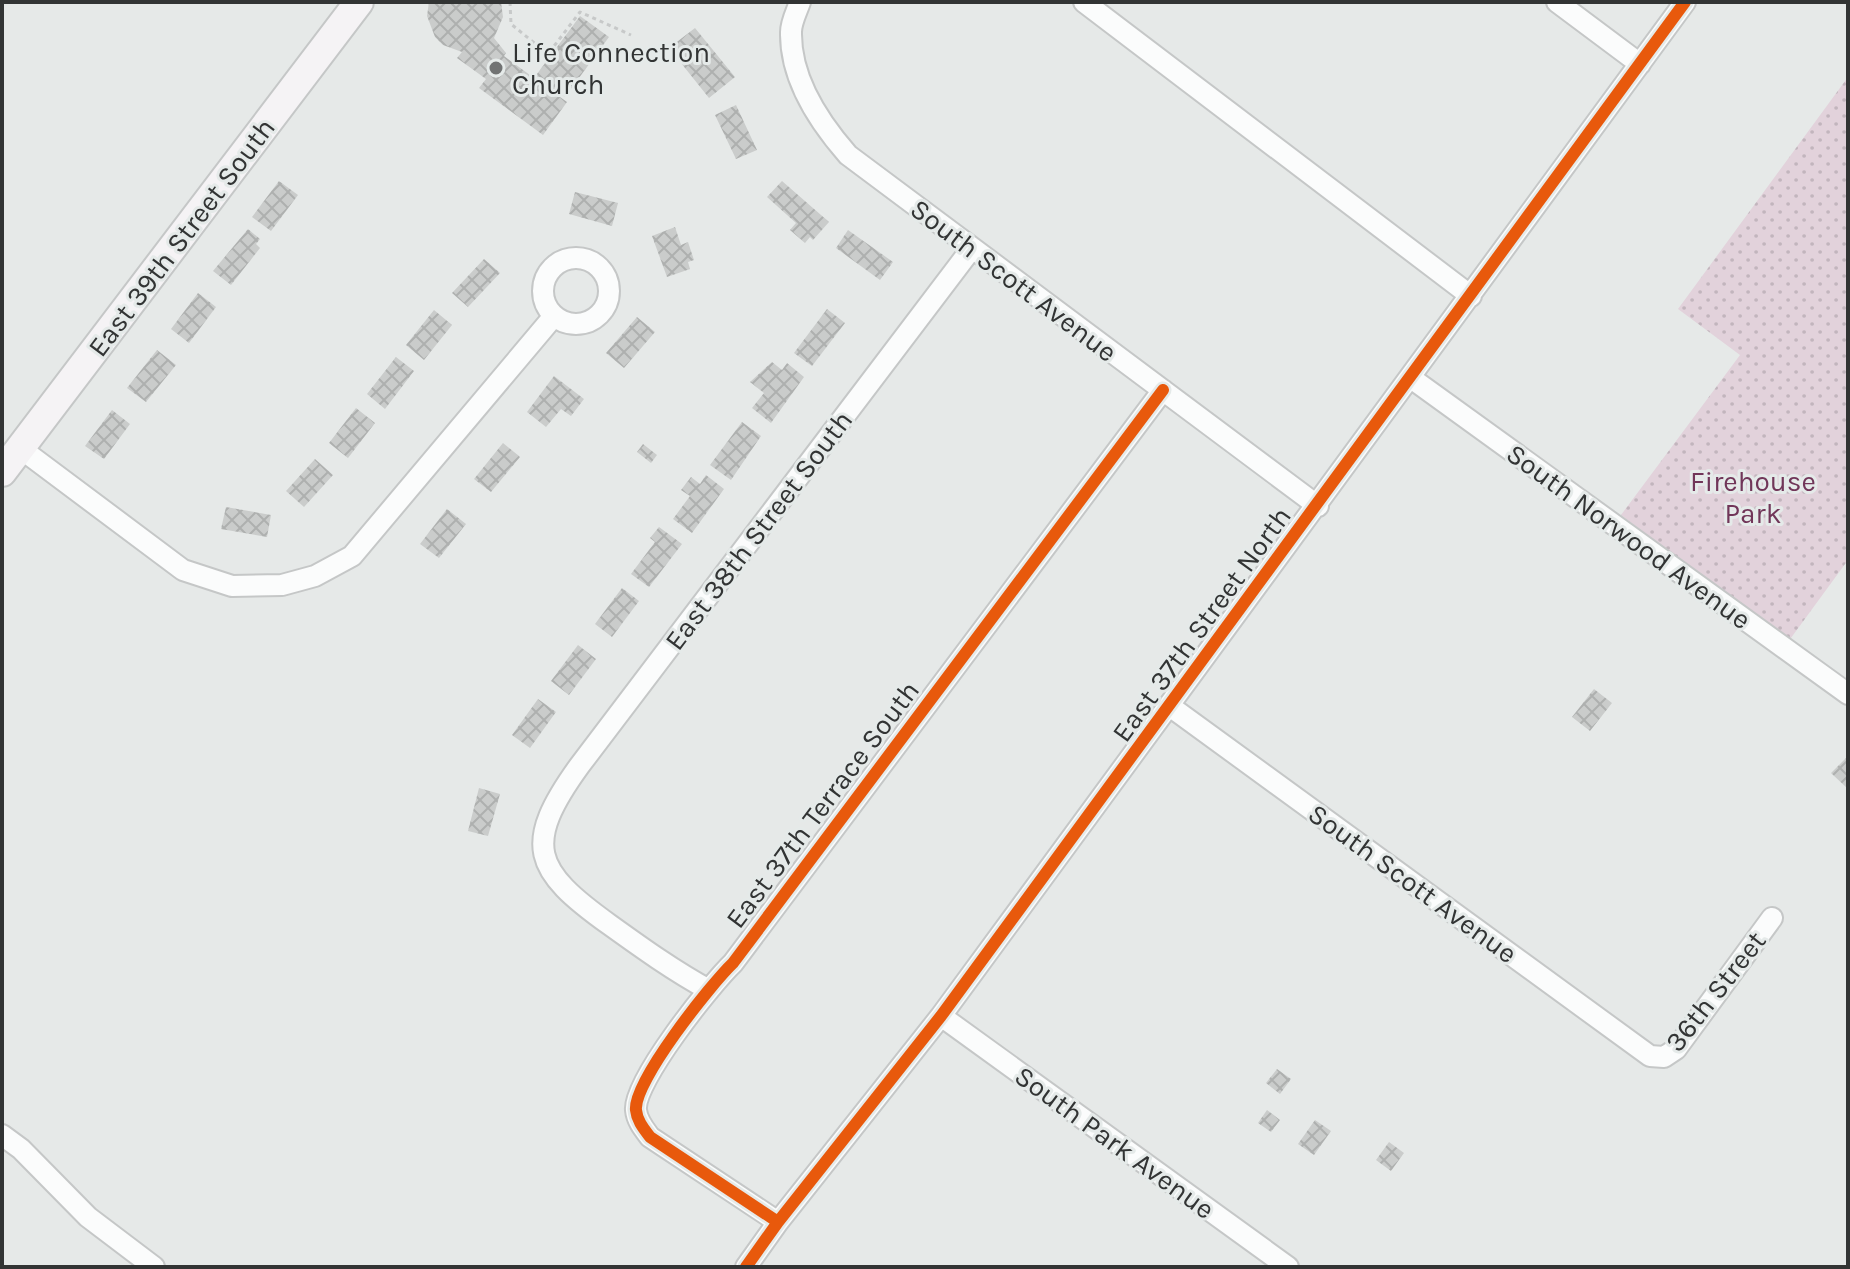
<svg xmlns="http://www.w3.org/2000/svg" width="1850" height="1269" viewBox="0 0 1850 1269" font-family="Karla,sans-serif">
<style>
.park{fill:url(#park-dots)}
.building{fill:url(#building-cross-hatch)}
.lines{fill:none;stroke-linecap:round;stroke-linejoin:round}
.street-casing{stroke:#c5c7c7;stroke-width:24}
.secondary-casing{stroke:#c5c7c7;stroke-width:32}
.path{stroke:#c7c9c9;stroke-width:3;stroke-dasharray:4 4;stroke-linecap:butt}
.street{stroke:#fbfcfc;stroke-width:20}
.secondary{stroke:#f5f3f5;stroke-width:28}
.cycleway-casing{stroke:#e5eae9;stroke-width:17}
.cycleway{stroke:#e8590c;stroke-width:12}
.poi-dot{fill:#717373;stroke:#e5eae9;stroke-width:3}
.labels{text-anchor:middle;stroke-width:6;stroke-linejoin:round;paint-order:stroke}
.poi-label{font-size:28px;fill:#323434;stroke:#e5eae9;text-anchor:start}
.street-label{font-size:28px;fill:#323434;stroke:#e5eae9}
.park-label{font-size:28px;fill:#713659;stroke:#e5eae9}
</style>
<defs>
<pattern id="park-dots" width="8" height="8" patternUnits="userSpaceOnUse" patternTransform="scale(2)"><rect width="8" height="8" fill="#e2d2db"/><path d="M2 2h.1M6 6h.1" fill="none" stroke="#c2b5bd" stroke-width="1.8" stroke-linecap="round"/></pattern>
<pattern id="building-cross-hatch" width="8" height="8" patternUnits="userSpaceOnUse" patternTransform="scale(2)"><rect width="8" height="8" fill="#cacccb"/><path d="M0 0l8 8M0 8l8-8" fill="none" stroke="#aeb0af"/></pattern>
</defs>
<rect width="100%" height="100%" fill="#e6e9e8"/>
<path class="park" d="M 1848,77 L 1848,560 L 1788,642 L 1621,515 L 1740,355 L 1678,309 Z"/>
<path class="building" d="M 429,2 L 501,2 L 503,17 L 494,38 L 506,53 L 504,56 L 534,78 L 580,16 L 609,37 L 565,97 L 562,95 L 560,97 L 567,102 L 543,135 L 479,88 L 486,79 L 457,58 L 462,52 L 443,45 L 435,37 L 427,16 Z
M 695,28 L 735,77 L 709,98 L 669,48 Z
M 736,105 L 757,150 L 736,159 L 715,115 Z
M 279,181 L 298,195 L 271,231 L 252,217 Z
M 782,181 L 829,222 L 813,240 L 810,237 L 805,243 L 790,230 L 796,223 L 767,197 Z
M 575,192 L 618,203 L 612,226 L 569,214 Z
M 675,227 L 681,245 L 688,242 L 694,260 L 688,262 L 690,269 L 667,277 L 652,236 Z
M 248,229 L 260,239 L 256,244 L 260,248 L 231,285 L 213,271 Z
M 848,230 L 893,262 L 880,280 L 836,248 Z
M 484,259 L 500,273 L 468,307 L 452,293 Z
M 198,293 L 216,307 L 189,343 L 171,329 Z
M 827,309 L 845,323 L 812,366 L 794,353 Z
M 434,310 L 452,325 L 424,360 L 406,345 Z
M 637,317 L 655,332 L 624,368 L 606,353 Z
M 157,350 L 176,365 L 146,402 L 127,388 Z
M 396,357 L 414,371 L 385,409 L 367,394 Z
M 772,362 L 782,370 L 787,363 L 804,377 L 771,423 L 752,408 L 764,393 L 750,382 Z
M 554,376 L 584,399 L 571,416 L 561,409 L 546,427 L 527,412 Z
M 356,408 L 375,423 L 348,458 L 329,443 Z
M 112,410 L 130,424 L 104,459 L 85,446 Z
M 742,422 L 761,436 L 731,480 L 710,465 Z
M 503,443 L 520,457 L 491,492 L 474,479 Z
M 643,444 L 657,455 L 651,463 L 637,452 Z
M 315,459 L 333,475 L 304,507 L 286,491 Z
M 706,475 L 724,489 L 692,533 L 673,519 L 690,496 L 681,490 L 691,477 L 700,484 Z
M 226,507 L 271,515 L 267,537 L 221,529 Z
M 447,509 L 466,524 L 439,558 L 420,544 Z
M 659,527 L 682,544 L 649,587 L 631,574 L 655,542 L 650,538 Z
M 622,588 L 639,601 L 612,637 L 595,624 Z
M 578,645 L 596,659 L 569,695 L 551,681 Z
M 1594,689 L 1612,703 L 1590,731 L 1572,717 Z
M 538,699 L 556,712 L 530,748 L 512,735 Z
M 1846,758 L 1848,760 L 1848,789 L 1831,773 Z
M 479,788 L 500,794 L 488,836 L 468,831 Z
M 1277,1069 L 1291,1079 L 1280,1094 L 1266,1083 Z
M 1267,1110 L 1280,1120 L 1271,1132 L 1258,1123 Z
M 1315,1120 L 1331,1131 L 1314,1155 L 1298,1144 Z
M 1389,1142 L 1404,1153 L 1391,1171 L 1376,1160 Z"/>
<g class="lines">
<g class="street-casing">
<path id="street" d="M 800,2 C 797,11 791,22 791,32 C 790,78 819,122 848,155 L 1318,506
M 1084,2 L 1471,296
M 1557,2 L 1640,64
M543 291a33 33 0 1 1 66 0a33 33 0 1 1-66 0Z
M 1411,378 L 1848,694
M 20,448 L 183,570 L 232,586 L 282,585 L 315,576 L 352,556 L 554,316
M 1171,707 L 1650,1056 L 1664,1057 L 1676,1049 L 1772,918
M 709,990 C 674,971 642,948 610,925 C 533,870 522,845 580,765 L 972,248
M 941,1016 L 1288,1267
M 2,1135 L 21,1149 L 88,1217 L 154,1267
M 778,1222 L 650,1137 C 644,1129 637,1121 636,1110 C 633,1082 711,984 733,963 L 1163,390
M 746,1267 L 778,1222 L 941,1016 L 1685,2"/>
</g>
<g class="secondary-casing">
<path id="secondary" d="M 2,472 L 359,2"/>
</g>
<path class="path" d="M 510,2 L 511,24 L 548,54 L 580,12 L 631,35"/>
<use href="#street" class="street"/>
<use href="#secondary" class="secondary"/>
<g class="cycleway-casing">
<path id="cycleway" d="M 778,1222 L 650,1137 C 644,1129 637,1121 636,1110 C 633,1082 711,984 733,963 L 1163,390
M 746,1267 L 778,1222 L 941,1016 L 1685,2"/>
</g>
<use href="#cycleway" class="cycleway"/>
</g>
<circle class="poi-dot" cx="496" cy="68" r="8"/>
<g class="labels">
<g class="poi-label">
<text x="512" y="62">Life Connection<tspan x="512" dy="32">Church</tspan></text>
</g>
<g class="street-label">
<text transform="translate(181 237) rotate(-53)" y="10">East 39th Street South</text>
<text transform="translate(1014 280) rotate(37)" y="10">South Scott Avenue</text>
<text transform="translate(758 530) rotate(-53)" y="10">East 38th Street South</text>
<text transform="translate(1629 536) rotate(36)" y="10">South Norwood Avenue</text>
<text transform="translate(1201 624) rotate(-54)" y="10">East 37th Street North</text>
<text transform="translate(822 804) rotate(-53)" y="10">East 37th Terrace South</text>
<text transform="translate(1413 883) rotate(36)" y="10">South Scott Avenue</text>
<text transform="translate(1715 991) rotate(-52)" y="10">36th Street</text>
<text transform="translate(1115 1142) rotate(36)" y="10">South Park Avenue</text>
</g>
<g class="park-label">
<text x="1753" y="491">Firehouse<tspan x="1753" dy="32">Park</tspan></text>
</g>
</g>
<rect width="1850" height="1269" fill="none" stroke="#323434" stroke-width="8"/>
</svg>
